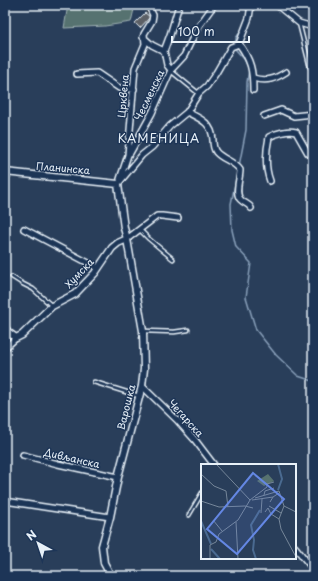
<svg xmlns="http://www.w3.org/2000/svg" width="318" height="581" viewBox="0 0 318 581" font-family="'Playpen Sans',sans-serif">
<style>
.green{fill:#57726f;stroke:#a0b2b4}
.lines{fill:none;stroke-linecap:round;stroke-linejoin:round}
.stream{stroke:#89a0ba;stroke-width:1.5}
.building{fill:#5b6066;stroke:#e8f1f8;filter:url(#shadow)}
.service-casing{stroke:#e8f1f8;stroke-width:5.5}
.minor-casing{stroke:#e8f1f8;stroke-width:8}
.tertiary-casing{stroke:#e8f1f8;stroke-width:9}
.service{stroke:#1d3557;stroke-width:2.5}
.minor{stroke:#1d3557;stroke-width:5}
.tertiary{stroke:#1d3557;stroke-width:6}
.labels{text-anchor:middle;stroke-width:3;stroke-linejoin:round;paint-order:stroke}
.street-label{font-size:10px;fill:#e8f1f8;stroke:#1d3557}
.quarter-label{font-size:12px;letter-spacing:1px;fill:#e8f1f8;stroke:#1d3557}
.inset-river{fill:none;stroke:#4a6a90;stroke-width:2}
.inset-road{fill:none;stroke:#758699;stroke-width:1}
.view{fill:#6487e3;fill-opacity:0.15;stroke:#6487e3;stroke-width:2}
.inset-edge{fill:none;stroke:#e8f1f8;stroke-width:2}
</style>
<defs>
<filter id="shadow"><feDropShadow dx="2" dy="-2" stdDeviation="0" flood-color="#0009"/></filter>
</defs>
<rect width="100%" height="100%" fill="#293e5a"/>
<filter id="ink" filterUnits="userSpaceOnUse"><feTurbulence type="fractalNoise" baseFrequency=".025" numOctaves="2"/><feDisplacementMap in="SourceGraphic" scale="8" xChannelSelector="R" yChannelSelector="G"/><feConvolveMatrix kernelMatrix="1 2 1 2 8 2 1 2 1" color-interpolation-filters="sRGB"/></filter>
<g filter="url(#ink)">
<path class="green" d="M 68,5 L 135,5 L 131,22 L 105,26 L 64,28 Z"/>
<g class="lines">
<path class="stream" d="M 246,5 L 247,15
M 236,43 L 236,38 L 243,28
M 236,46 L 236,50 L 244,59 L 249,69 L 247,82 L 246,130 L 239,166
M 238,169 L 231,204 L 232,230 L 236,247 L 251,263 L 246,297 L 256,330 L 276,355 L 298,376 L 313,381"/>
</g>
<path class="building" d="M 145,13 L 150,17 L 140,28 L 135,23 Z"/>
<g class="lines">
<g class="service-casing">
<path id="service" d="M 299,23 L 310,67
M 171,71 L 198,93
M 140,230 L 149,239 L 173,259
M 12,277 L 23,284 L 33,289 L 52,306
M 144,331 L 174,332 L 188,330
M 94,382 L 139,396
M 189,515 L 202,493"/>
</g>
<g class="minor-casing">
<path id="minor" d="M 251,5 L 249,18 L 239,44 C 251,60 253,71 253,90
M 277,5 L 299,23 L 313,27
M 143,37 L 152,45 L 164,51
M 171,70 L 167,65 L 164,51 L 170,35 L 179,5
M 77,74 L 97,73 L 119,88 L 134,89
M 253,78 C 267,82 275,79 286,72
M 187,112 C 201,119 212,123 213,140 C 213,144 213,148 216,152 C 223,160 234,161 240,170 C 240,179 234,194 241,200 C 245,204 248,203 251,208
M 264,116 L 281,110 L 294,116 L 313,114
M 130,153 L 152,113 L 171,70 L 184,56 L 198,27 L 214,5
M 120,179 L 128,155 L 135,68 L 145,44 L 144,34 L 152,21 L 153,15 L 148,5
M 270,181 C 265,168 266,151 269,137 C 276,133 288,130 296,132 L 308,153 L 313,157
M 118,184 L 142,155 L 152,147 L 170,126 L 187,112 L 199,93 L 207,86 L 216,73 L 231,47 L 239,44
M 24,229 L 98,268
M 127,239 L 157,216 L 162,216 L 178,218
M 5,348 L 16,338
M 142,386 L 178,421 L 195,440 L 214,465
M 23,455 L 58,464 L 118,477
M 5,501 L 110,517
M 295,547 L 313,569"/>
</g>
<g class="tertiary-casing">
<path id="tertiary" d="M 5,172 L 118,184 L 124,228 L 127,239 L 143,331 L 144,369 L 142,386 L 118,477 L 110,517 L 102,546 L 104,563 L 111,576
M 5,328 L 9,333 L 16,338 L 22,335 L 52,306 L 75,294 L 95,273 L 112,248 L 118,243 L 127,239"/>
</g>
<use href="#service" class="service"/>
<use href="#minor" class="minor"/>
<use href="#tertiary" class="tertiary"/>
</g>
</g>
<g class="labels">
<g class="street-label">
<text transform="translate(149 95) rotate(-64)" y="4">Чесменска</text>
<text transform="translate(123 96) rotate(-85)" y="4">Црквена</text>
<text transform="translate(63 168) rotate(5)" y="4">Планинска</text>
<text transform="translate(79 273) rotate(-46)" y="4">Хумска</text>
<text transform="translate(126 407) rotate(-76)" y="4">Варошка</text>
<text transform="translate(186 418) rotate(48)" y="4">Чегарска</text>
<text transform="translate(72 458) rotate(13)" y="4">Дивљанска</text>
</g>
<g class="quarter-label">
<text x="159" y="143">КАМЕНИЦА</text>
</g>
</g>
<g transform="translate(201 464)">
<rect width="95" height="95" fill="#293e5a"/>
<path d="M 67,10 L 73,17 L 63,22 L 56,17 Z" fill="#57726f"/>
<path class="inset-river" d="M 77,0 L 81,15 L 77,26M 0,57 L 10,80M 10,85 L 19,95M 55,95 L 52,86 L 53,76 L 50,61 L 59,46"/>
<path class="inset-road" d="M 15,0 L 49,36M 0,10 L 13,22 L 25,27 L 27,43M 63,31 L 64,27 L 73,24M 54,34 L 78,27 L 83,42 L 95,48M 51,36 L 72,33M 0,37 L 18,43 L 44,42 L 52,44M 69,38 L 72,33 L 78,29M 68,42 L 80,49M 83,42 L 78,55 L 80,65 L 95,93M 64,48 L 67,44 L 70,50 L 78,55M 60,49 L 61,35M 12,56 L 21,67M 35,58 L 37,95M 9,95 L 9,81 L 15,78 L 18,70 L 37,56 L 49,36 L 66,23 L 66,20 L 73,18"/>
<path class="view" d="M 52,9 L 83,35 L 36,90 L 6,65 Z"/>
<rect width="95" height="95" class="inset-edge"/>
</g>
<rect width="318" height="581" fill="none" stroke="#1d3557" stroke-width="20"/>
<rect x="10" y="10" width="298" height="561" fill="none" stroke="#e8f1f8" stroke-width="1.5" filter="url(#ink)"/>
<g transform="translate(38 543) rotate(320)" stroke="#1d3557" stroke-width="3" paint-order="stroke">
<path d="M0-3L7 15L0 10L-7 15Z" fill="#e8f1f8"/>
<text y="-6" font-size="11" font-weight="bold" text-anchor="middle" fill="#e8f1f8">N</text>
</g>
<path d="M172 36v6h77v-6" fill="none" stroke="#e8f1f8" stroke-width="2"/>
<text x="178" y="36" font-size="12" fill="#e8f1f8" stroke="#1d3557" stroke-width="3" paint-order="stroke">100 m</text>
</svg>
